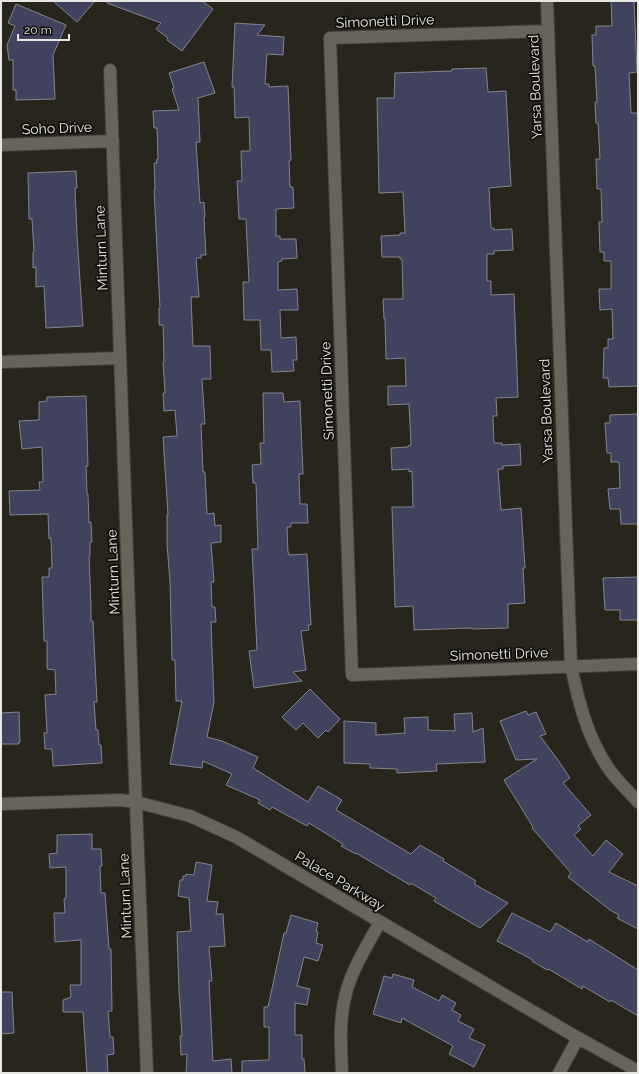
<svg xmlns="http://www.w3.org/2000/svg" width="639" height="1074" viewBox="0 0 639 1074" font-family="Raleway,sans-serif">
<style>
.building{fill:#41425e;stroke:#84848f}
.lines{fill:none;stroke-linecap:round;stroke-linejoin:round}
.minor-casing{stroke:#45423a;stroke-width:14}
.minor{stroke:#68645a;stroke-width:12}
.labels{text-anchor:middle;stroke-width:3.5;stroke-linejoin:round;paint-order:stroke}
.street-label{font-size:14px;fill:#e8e6e0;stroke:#0f0e0a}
</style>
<rect width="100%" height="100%" fill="#28251c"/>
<path class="building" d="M 53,1 L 95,1 L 77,22 Z
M 107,1 L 202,1 L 213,9 L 182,51 L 167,40 L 168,38 L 156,29 L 161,23 L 107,3 Z
M 611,1 L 634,1 L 637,72 L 629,73 L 631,113 L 638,113 L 638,386 L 609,387 L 608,378 L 603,378 L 604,348 L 608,348 L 608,339 L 613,339 L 612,309 L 600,310 L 599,289 L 611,289 L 611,261 L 604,261 L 604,252 L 600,252 L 599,222 L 602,222 L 601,189 L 597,189 L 596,159 L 600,159 L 598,123 L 596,123 L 595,102 L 597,102 L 595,66 L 593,66 L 592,35 L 596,35 L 596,26 L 612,26 Z
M 16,4 L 66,25 L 53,55 L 55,99 L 16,100 L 16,90 L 13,90 L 13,60 L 9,60 L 7,45 L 15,26 L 8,23 Z
M 235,23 L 265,25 L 257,35 L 284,37 L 283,55 L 267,54 L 265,84 L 269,84 L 269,87 L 288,86 L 291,160 L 289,161 L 290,187 L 293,187 L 294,208 L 276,209 L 276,236 L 280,236 L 280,239 L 296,239 L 297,258 L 282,259 L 282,261 L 278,262 L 278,290 L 297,289 L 298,310 L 280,310 L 281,338 L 296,337 L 297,360 L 293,360 L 294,371 L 272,372 L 271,350 L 261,350 L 260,320 L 244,320 L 243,282 L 249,282 L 246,219 L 239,219 L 237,181 L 242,181 L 241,151 L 250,151 L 249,117 L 235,118 L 234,87 L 232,87 Z
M 204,62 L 215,93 L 198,98 L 200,142 L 196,142 L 200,203 L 204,202 L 205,217 L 204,217 L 206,255 L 201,255 L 201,258 L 196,258 L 199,297 L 191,297 L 193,346 L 210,346 L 211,379 L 202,379 L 205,424 L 201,424 L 203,472 L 205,472 L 207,514 L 214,513 L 215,526 L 221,525 L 221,542 L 211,543 L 214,582 L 211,582 L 212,607 L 215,607 L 216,622 L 211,622 L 214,702 L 207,737 L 222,741 L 258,757 L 253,768 L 308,802 L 318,786 L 342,800 L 336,810 L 411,854 L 420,845 L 444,859 L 443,861 L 476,881 L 474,884 L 508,903 L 480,928 L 434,901 L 436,898 L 411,883 L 410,885 L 356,853 L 356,854 L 341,846 L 343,844 L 309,823 L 307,826 L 272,807 L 270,810 L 258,803 L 260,800 L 226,785 L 232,774 L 203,761 L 202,768 L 170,764 L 182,701 L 176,701 L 175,660 L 172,660 L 170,582 L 167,544 L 167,515 L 168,515 L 163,437 L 177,436 L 175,410 L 164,411 L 163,393 L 165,393 L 163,362 L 164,362 L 163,325 L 159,325 L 159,308 L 160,308 L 154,189 L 155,189 L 154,163 L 157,163 L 156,160 L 158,159 L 157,128 L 154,128 L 153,111 L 179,110 L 172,89 L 174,88 L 169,73 Z
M 486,68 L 488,92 L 506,91 L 511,186 L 489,188 L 491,228 L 494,228 L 494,230 L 512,229 L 513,250 L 494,251 L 494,254 L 487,254 L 487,281 L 491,281 L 491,295 L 514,294 L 518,397 L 496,398 L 497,416 L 493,416 L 494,443 L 502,443 L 502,445 L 520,444 L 521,465 L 503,466 L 503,469 L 498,469 L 501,510 L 521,508 L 525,568 L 523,568 L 525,603 L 508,604 L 508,628 L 472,629 L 472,628 L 414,630 L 413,606 L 395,607 L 392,507 L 413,507 L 412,471 L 409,472 L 409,469 L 392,470 L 391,448 L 408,447 L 408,446 L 411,445 L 409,404 L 388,405 L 388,386 L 406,386 L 405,358 L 386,359 L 385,319 L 384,319 L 383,299 L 403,299 L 402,259 L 400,259 L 400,257 L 382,257 L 381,236 L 400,235 L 400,233 L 405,233 L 403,192 L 379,193 L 377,98 L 394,98 L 395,73 L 452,71 L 452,69 Z
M 76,171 L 77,188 L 75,188 L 77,235 L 83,326 L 46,328 L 44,286 L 36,287 L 36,267 L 33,268 L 33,252 L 34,252 L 32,219 L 29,219 L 28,173 Z
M 263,393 L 283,393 L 284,402 L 300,401 L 303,474 L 299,474 L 300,504 L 307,504 L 308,523 L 291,523 L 291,527 L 287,527 L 288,553 L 289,553 L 289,555 L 307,554 L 311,625 L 308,625 L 309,630 L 301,631 L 306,670 L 293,672 L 302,681 L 254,688 L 249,651 L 257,650 L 252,549 L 258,549 L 256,483 L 253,483 L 252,465 L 261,464 L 260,443 L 264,443 Z
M 86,396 L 88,466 L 86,466 L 87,494 L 88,494 L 89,523 L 91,522 L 92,542 L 90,542 L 90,556 L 89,556 L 91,606 L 91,621 L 93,621 L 97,702 L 94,702 L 96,730 L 98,730 L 99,745 L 101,745 L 102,763 L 53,766 L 52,749 L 45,749 L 44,733 L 47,733 L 45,695 L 56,694 L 55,670 L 47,669 L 47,641 L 44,641 L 42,577 L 49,577 L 49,568 L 52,568 L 51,538 L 49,539 L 48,514 L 10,515 L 9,491 L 40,490 L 39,482 L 43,482 L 42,447 L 22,449 L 19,421 L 39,420 L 39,402 L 47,401 L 47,397 Z
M 638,414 L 638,524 L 621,524 L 620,509 L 610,509 L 608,489 L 620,488 L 619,462 L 611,462 L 611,453 L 607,453 L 605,423 L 610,423 L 610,415 Z
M 638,577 L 638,620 L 620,620 L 620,610 L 605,610 L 603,578 Z
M 310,689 L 340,719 L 328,732 L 326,730 L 318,738 L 303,723 L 296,730 L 282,717 Z
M 526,711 L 528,715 L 536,712 L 546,734 L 540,736 L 558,760 L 570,778 L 563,783 L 591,815 L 578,826 L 581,829 L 574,835 L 593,856 L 606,840 L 623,854 L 609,872 L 638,886 L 638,929 L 617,918 L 619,915 L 610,910 L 568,877 L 571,873 L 532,828 L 533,827 L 504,780 L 537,759 L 516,760 L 500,721 Z
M 19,712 L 20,742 L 19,742 L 19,744 L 1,744 L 1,713 Z
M 472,713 L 473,732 L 483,728 L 485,762 L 436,764 L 437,771 L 397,773 L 397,769 L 370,768 L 370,764 L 344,763 L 344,721 L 376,723 L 376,735 L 405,733 L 404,718 L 428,717 L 428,730 L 455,731 L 454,714 Z
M 92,834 L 92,849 L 101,849 L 102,866 L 100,866 L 101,893 L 105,893 L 109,949 L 111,949 L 112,1011 L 108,1011 L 110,1037 L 113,1037 L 114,1054 L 107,1055 L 108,1073 L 87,1073 L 83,1012 L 63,1012 L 63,1000 L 71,997 L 70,985 L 81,985 L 81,940 L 55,942 L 54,913 L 65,913 L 64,899 L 66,898 L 66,867 L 50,868 L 49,854 L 57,853 L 57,835 Z
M 196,862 L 212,865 L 207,901 L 218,902 L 216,914 L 223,914 L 225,946 L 209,947 L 212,981 L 209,981 L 213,1061 L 231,1059 L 232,1073 L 186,1073 L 187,1054 L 181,1055 L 180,1036 L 182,1036 L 179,991 L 177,932 L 191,931 L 189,898 L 178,896 L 180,880 L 183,880 L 183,876 L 186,876 L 186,874 L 194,875 Z
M 512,913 L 550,932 L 556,923 L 588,942 L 589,939 L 638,970 L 638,1016 L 611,1000 L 610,1002 L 583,986 L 582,989 L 552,971 L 548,969 L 547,970 L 532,961 L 533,960 L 497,941 Z
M 291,915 L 318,923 L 316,931 L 318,932 L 316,943 L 323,945 L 318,961 L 304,957 L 297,986 L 310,989 L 307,1005 L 295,1003 L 295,1035 L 302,1035 L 302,1059 L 304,1059 L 305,1073 L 242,1073 L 242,1061 L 269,1060 L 269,1027 L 264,1027 L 264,1007 L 268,1007 L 284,933 L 286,933 Z
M 393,974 L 414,980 L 412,987 L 439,1001 L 442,995 L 456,1003 L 452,1010 L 461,1015 L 458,1021 L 474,1029 L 469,1038 L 485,1045 L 474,1067 L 449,1054 L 453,1046 L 402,1018 L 401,1023 L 373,1014 L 384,976 L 392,978 Z
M 1,992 L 12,992 L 14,1033 L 1,1034 Z"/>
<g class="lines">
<g class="minor-casing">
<path id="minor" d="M 547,1 L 571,666 C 579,704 588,740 611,772 C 619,782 629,792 638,802
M 548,31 L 330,38 L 352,675 L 638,664
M 110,70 L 135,780 L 147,1073
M 1,145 L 113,141
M 1,362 L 120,358
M 1,804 L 120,800 L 136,802 L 190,816 L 236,837 L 578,1038 L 638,1071
M 342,1073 C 341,1048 339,1022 345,997 C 351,970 367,946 380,922
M 559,1073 L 578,1038"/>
</g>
<use href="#minor" class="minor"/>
</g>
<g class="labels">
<g class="street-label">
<text transform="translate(385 21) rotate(-2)" y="5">Simonetti Drive</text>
<text transform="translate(535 87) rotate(-92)" y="5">Yarsa Boulevard</text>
<text transform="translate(57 128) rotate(-2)" y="5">Soho Drive</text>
<text transform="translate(101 248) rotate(-92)" y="5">Minturn Lane</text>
<text transform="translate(327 391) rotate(-92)" y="5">Simonetti Drive</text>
<text transform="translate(546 411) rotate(-92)" y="5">Yarsa Boulevard</text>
<text transform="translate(113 572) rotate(-92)" y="5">Minturn Lane</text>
<text transform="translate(499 654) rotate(-2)" y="5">Simonetti Drive</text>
<text transform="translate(340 881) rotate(31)" y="5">Palace Parkway</text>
<text transform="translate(125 896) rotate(-92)" y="5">Minturn Lane</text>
</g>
</g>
<rect width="639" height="1074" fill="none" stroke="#e8e6e0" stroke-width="4"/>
<path d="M18 34v6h51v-6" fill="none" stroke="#e8e6e0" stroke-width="2"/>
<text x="24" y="34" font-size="12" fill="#e8e6e0" stroke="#0f0e0a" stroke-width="3" paint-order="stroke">20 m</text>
</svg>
